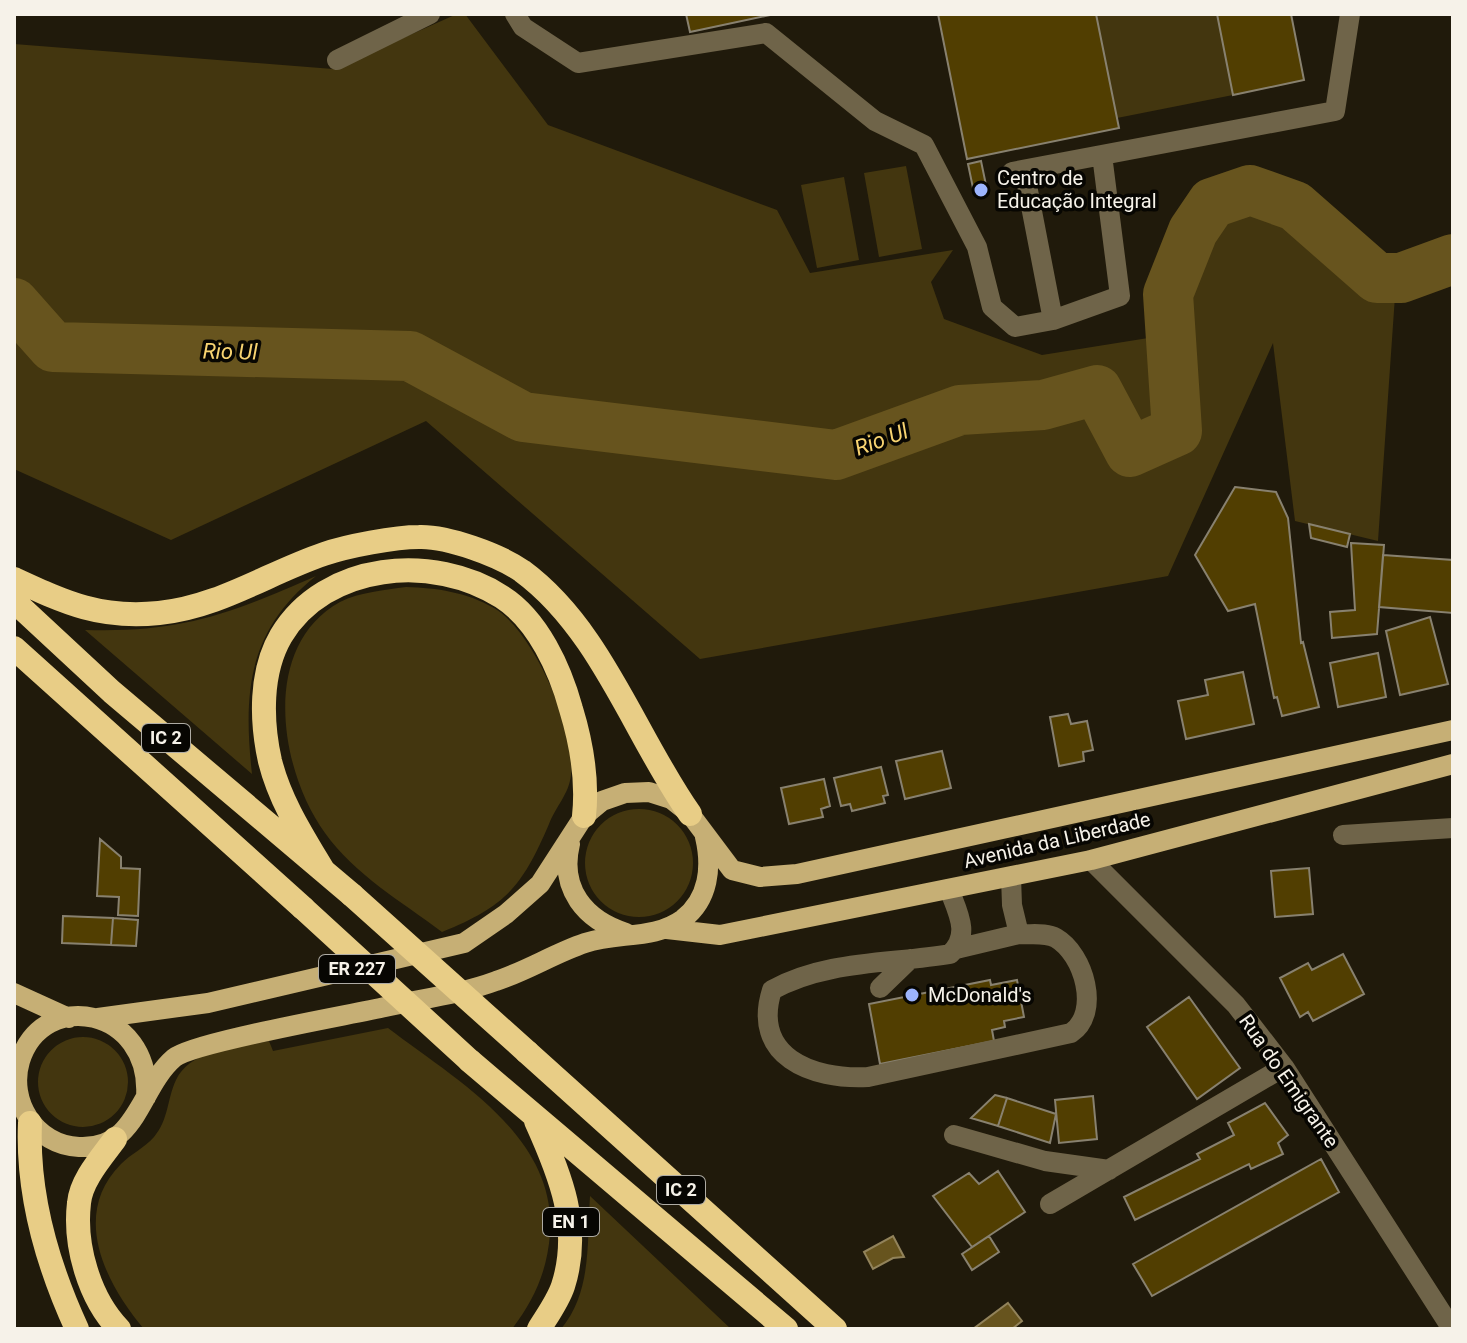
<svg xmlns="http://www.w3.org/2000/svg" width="1467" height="1343" viewBox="0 0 1467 1343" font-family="Roboto,sans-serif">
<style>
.green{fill:#43360f}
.water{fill:#67541e;stroke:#92835b;stroke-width:2}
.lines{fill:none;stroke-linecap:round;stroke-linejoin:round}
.river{stroke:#67541e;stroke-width:50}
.building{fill:#513e01;stroke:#88816f;stroke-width:2}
.minor{stroke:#6f6449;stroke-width:20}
.major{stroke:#c6af75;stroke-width:20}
.highway{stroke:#e8cd86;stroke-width:24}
.highway-bridge{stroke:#e8cd86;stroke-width:24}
.poi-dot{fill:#9cb4fd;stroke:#070602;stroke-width:3}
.labels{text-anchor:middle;stroke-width:7;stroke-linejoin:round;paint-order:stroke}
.shield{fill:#070602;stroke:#aeaba4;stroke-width:2}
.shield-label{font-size:18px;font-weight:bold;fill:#f6f2e9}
.poi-label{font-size:20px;fill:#f6f2e9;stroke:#070602;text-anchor:start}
.street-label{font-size:20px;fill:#f6f2e9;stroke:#070602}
.water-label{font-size:22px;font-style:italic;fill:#f8d471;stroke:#070602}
</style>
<rect width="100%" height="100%" fill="#201a0b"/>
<path class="green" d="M 457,14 L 465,14 L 548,125 L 777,210 L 810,273 L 953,250 L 931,282 L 944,319 L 1042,355 L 1192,331 L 1176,233 L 1229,203 L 1267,212 L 1279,206 L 1365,289 L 1395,296 L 1378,541 L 1295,521 L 1273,343 L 1168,576 L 700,659 L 426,421 L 171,540 L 14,469 L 14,44 L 333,69 Z
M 1096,14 L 1217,14 L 1233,95 L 1117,118 Z
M 906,166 L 922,249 L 879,257 L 864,173 Z
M 844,177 L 859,260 L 817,268 L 801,185 Z
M 316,576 C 248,630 243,692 252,774 L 85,630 C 181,633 230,614 316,576 Z
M 406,587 C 437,588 466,592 494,608 C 533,630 577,731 571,775 C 569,794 556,806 549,824 C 522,887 506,906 442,932 C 401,901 355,875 325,833 C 280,771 259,647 340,602 C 360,592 385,590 406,587 Z
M585 863a54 54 0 1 1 108 0a54 54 0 1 1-108 0Z
M 388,1028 C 456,1080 557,1136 550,1234 C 547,1272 534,1300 512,1329 L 144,1329 C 106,1284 70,1215 121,1164 C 131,1154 144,1148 154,1137 C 169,1119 167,1099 176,1080 C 191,1048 239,1048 269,1041 L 273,1051 Z
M38 1082a45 45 0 1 1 90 0a45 45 0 1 1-90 0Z
M 590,1196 L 731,1329 L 561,1329 C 592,1292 587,1242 590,1196 Z"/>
<path class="water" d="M 893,1236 L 904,1257 L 893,1258 L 873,1269 L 864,1252 Z
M 1008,1303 L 1022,1321 L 1012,1329 L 973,1329 Z"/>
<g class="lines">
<path class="river" d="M 14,303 L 53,347 L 410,356 L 523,417 L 836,455 L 960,410 L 1043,405 L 1097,390 L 1130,452 L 1177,431 L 1168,294 L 1193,231 L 1212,203 L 1250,190 L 1295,206 L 1377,278 L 1401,278 L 1453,259"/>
</g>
<path class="building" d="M 686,14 L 775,14 L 690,32 Z
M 938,14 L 1096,14 L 1119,128 L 967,159 Z
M 1217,14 L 1291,14 L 1304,80 L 1233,95 Z
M 981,161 L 986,185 L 973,188 L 968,164 Z
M 1235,487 L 1276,492 L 1288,518 L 1301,643 L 1303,642 L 1319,707 L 1282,716 L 1277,697 L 1274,698 L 1255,604 L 1228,611 L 1195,555 Z
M 1309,524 L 1350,534 L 1347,547 L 1311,538 Z
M 1351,543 L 1384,545 L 1377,634 L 1332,638 L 1330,612 L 1355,610 Z
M 1383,555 L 1453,560 L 1453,613 L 1379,607 Z
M 1430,617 L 1448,684 L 1400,695 L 1386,631 Z
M 1378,653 L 1386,697 L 1338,707 L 1330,663 Z
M 1243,672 L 1254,724 L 1186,739 L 1178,701 L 1208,695 L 1205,680 Z
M 1068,714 L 1071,724 L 1087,721 L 1093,750 L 1083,752 L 1084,761 L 1059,766 L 1050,717 Z
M 942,751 L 951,788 L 905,799 L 896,761 Z
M 881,767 L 888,795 L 883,796 L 885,803 L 852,811 L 850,804 L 841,806 L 834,778 Z
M 824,779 L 830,806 L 821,809 L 823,817 L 789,824 L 781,788 Z
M 100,839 L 121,857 L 121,868 L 140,869 L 138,916 L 118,915 L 119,897 L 97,896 Z
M 1309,868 L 1313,914 L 1275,917 L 1271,871 Z
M 63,916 L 113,918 L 111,945 L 62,943 Z
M 113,918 L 138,920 L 136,946 L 111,945 Z
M 1343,954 L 1364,994 L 1313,1021 L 1308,1012 L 1300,1017 L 1280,978 L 1308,963 L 1312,970 Z
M 990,980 L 991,985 L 1017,980 L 1024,1017 L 1004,1021 L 1005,1027 L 992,1030 L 994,1041 L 880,1064 L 869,1004 Z
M 1189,997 L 1240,1068 L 1197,1099 L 1147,1027 Z
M 995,1095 L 1007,1098 L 998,1126 L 971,1118 Z
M 1093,1096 L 1097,1139 L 1059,1143 L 1055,1100 Z
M 1007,1098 L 1056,1114 L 1050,1143 L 998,1126 Z
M 1265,1103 L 1288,1135 L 1278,1143 L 1283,1154 L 1251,1169 L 1249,1164 L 1135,1220 L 1124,1197 L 1200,1159 L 1197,1154 L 1234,1135 L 1228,1123 Z
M 1321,1159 L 1339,1192 L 1152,1296 L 1133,1264 Z
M 998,1171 L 1025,1212 L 972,1247 L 933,1196 L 969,1173 L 979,1184 Z
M 989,1236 L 999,1252 L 972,1270 L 962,1254 Z"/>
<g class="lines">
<path class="minor" d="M 515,14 L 523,27 L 578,63 L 766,33 L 875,121 L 924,145 L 977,247 L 992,307 L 1015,327 L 1053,320
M 337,60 L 430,14
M 1024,170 L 1053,320 L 1120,296 L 1102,155
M 1012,172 L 1335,111 L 1350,14
M 1343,835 L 1453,828
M 1091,860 L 1236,1005 L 1284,1067 L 1452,1329
M 949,889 C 958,913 971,935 950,954 C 891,964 826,960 772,990 C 751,1056 811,1080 868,1077 L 1071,1033 C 1101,1013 1084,954 1056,938 C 1046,932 1030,935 1019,934 L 1012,905 L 1011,877
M 956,949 L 1019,934
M 880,988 L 910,959
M 954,1135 L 1045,1161 L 1109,1170
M 1050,1204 L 1284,1067"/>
<path class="major" d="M 570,844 C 559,889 585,920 626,933
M 667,929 L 720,935 L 1091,860 L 1453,764
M 14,993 L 69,1018
M 98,1018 L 208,1003 L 464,943 L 506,914 L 540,884 L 584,816 L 602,801 L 625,793 L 649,792 L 671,799 L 690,814 L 732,870 L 760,877 L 797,874 L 1453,730
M 146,1097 C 152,1008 43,987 20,1061 C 8,1101 35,1145 79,1147 C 138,1150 139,1088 174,1058 C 193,1042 350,1015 385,1007 C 421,999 461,994 496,981 C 527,971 555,953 585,943 C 618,932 654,940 683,919 C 709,899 712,867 705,837"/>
<path class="highway" d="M 14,579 C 66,603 100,619 159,613 C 219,607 268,573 324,554 C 347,546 395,537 419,537 C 447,536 499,555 522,571 C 601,629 635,736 690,814
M 14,601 L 112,692 L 352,895
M 14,648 L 303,908
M 323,870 C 302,835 280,801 270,761 C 261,721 260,672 281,636 C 325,562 434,553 502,597 C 538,620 560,669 571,709 C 582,745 588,779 584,816
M 527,1052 L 835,1329
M 470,1061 L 786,1329
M 536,1121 C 560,1174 582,1227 563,1286 C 558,1301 547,1316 539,1329
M 30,1123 C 27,1193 48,1266 77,1329
M 115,1139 C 102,1157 81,1180 79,1203 C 74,1245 89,1298 119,1329"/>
<path class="highway-bridge" d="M 352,895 L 527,1052
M 303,908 L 470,1061"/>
</g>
<g class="poi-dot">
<circle cx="981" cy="190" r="8"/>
<circle cx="912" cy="995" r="8"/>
</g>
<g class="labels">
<g class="shield">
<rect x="142" y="724" width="48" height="28" rx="6"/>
<rect x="319" y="955" width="76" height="28" rx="6"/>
<rect x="657" y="1176" width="48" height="28" rx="6"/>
<rect x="543" y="1208" width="56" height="28" rx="6"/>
</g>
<g class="shield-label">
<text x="166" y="744">IC 2</text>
<text x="357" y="975">ER 227</text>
<text x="681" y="1196">IC 2</text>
<text x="571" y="1228">EN 1</text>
</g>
<g class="poi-label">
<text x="997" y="185">Centro de<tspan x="997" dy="23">Educação Integral</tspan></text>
<text x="928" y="1002">McDonald's</text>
</g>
<g class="street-label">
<text transform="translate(1057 840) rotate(-13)" y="7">Avenida da Liberdade</text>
<text transform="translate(1289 1081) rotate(55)" y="7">Rua do Emigrante</text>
</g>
<g class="water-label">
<text transform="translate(230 351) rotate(1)" y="8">Rio Ul</text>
<text transform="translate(881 439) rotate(-20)" y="8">Rio Ul</text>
</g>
</g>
<rect width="1467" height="1343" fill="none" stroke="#f6f2e9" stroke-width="32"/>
</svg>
